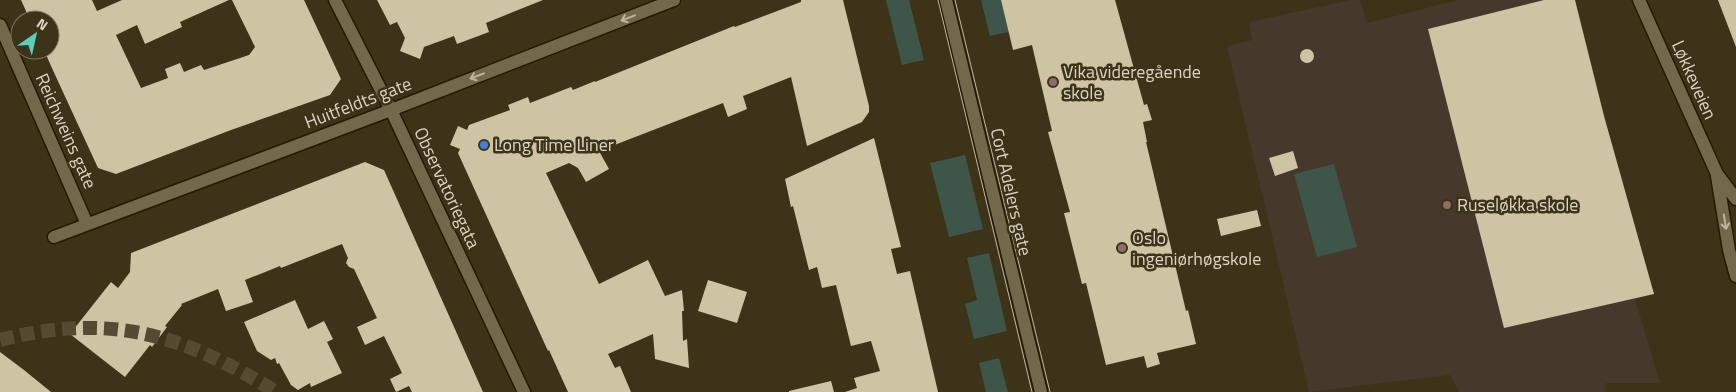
<svg xmlns="http://www.w3.org/2000/svg" width="1736" height="392" viewBox="0 0 1736 392" font-family="'Titillium Web',sans-serif">
<style>
.education{fill:#47382c}
.green{fill:#3e5549}
.building{fill:#cec3a3}
.lines{fill:none;stroke-linecap:round;stroke-linejoin:round}
.trunk-tunnel{stroke:#544b32;stroke-width:14;stroke-dasharray:14 7;stroke-linecap:butt}
.minor-casing{stroke:#231a01;stroke-width:15}
.tertiary-casing{stroke:#231a01;stroke-width:15}
.minor{stroke:#72684c;stroke-width:12}
.tertiary{stroke:#72684c;stroke-width:12}
.tram{stroke:#bdb7a5;stroke-width:1}
.oneway{stroke:#bcb4a1}
.education-dot{fill:#8d6e63;stroke:#3c3318;stroke-width:2}
.shop-dot{fill:#3f7fe0;stroke:#3c3318;stroke-width:2}
.labels{text-anchor:middle;stroke-width:5;stroke-linejoin:round;paint-order:stroke}
.poi-label{font-size:18px;fill:#dbd5c6;stroke:#3c3318;text-anchor:start}
.street-label{font-size:18px;fill:#dbd5c6;stroke:#3c3318}
</style>
<rect width="100%" height="100%" fill="#3c3318"/>
<path class="education" d="M 1351,0 L 1360,0 L 1367,23 L 1458,0 L 1575,0 L 1604,116 L 1654,294 L 1635,299 L 1660,383 L 1606,383 L 1605,392 L 1459,392 L 1450,375 L 1309,392 L 1227,46 L 1252,40 L 1249,22 Z"/>
<path class="green" d="M 886,0 L 909,0 L 924,60 L 902,65 Z
M 981,0 L 1001,0 L 1009,32 L 990,36 Z
M 965,155 L 983,229 L 949,237 L 930,163 Z
M 1334,164 L 1357,247 L 1317,257 L 1294,174 Z
M 989,253 L 1007,331 L 974,339 L 965,304 L 977,300 L 967,258 Z
M 999,358 L 1008,392 L 986,392 L 979,363 Z"/>
<path class="building" d="M 21,0 L 92,0 L 97,11 L 122,0 L 229,0 L 180,22 L 182,27 L 145,44 L 137,25 L 116,35 L 141,88 L 168,78 L 165,69 L 180,63 L 184,72 L 201,65 L 204,70 L 249,55 L 255,47 L 232,0 L 304,0 L 341,79 L 330,95 L 231,130 L 116,174 L 98,168 L 51,66 L 44,50 L 50,50 L 50,20 L 30,20 Z
M 377,0 L 543,0 L 486,23 L 489,32 L 457,44 L 454,36 L 424,47 L 420,59 L 400,51 L 405,38 L 397,22 L 390,25 Z
M 801,0 L 843,0 L 869,106 L 869,112 L 862,122 L 807,146 L 791,77 L 743,96 L 747,109 L 728,117 L 723,103 L 599,151 L 609,169 L 586,182 L 578,168 L 569,163 L 546,173 L 599,284 L 648,260 L 665,296 L 682,290 L 684,311 L 682,311 L 683,341 L 687,339 L 689,368 L 655,359 L 653,334 L 608,354 L 615,368 L 620,366 L 631,392 L 568,392 L 549,350 L 548,351 L 458,153 L 460,149 L 450,145 L 458,126 L 467,130 L 469,125 L 510,110 L 508,105 L 528,97 L 530,103 L 571,87 L 573,90 L 595,81 L 595,82 L 734,26 L 735,27 L 801,2 Z
M 1001,0 L 1115,0 L 1144,105 L 1147,104 L 1152,120 L 1143,122 L 1147,142 L 1146,142 L 1186,311 L 1188,310 L 1196,344 L 1157,353 L 1160,364 L 1147,368 L 1144,356 L 1106,365 L 1086,283 L 1082,284 L 1064,213 L 1070,212 L 1048,132 L 1052,131 L 1032,45 L 1013,50 Z
M 1544,0 L 1575,0 L 1604,116 L 1654,294 L 1504,328 L 1428,29 Z
M 1718,0 L 1736,0 L 1736,47 Z
M1300 56a7 7 0 1 1 14 0a7 7 0 1 1-14 0Z
M 874,138 L 901,247 L 891,249 L 897,274 L 910,271 L 938,392 L 845,392 L 857,388 L 854,378 L 880,371 L 871,341 L 851,346 L 836,285 L 822,288 L 817,267 L 809,270 L 793,206 L 791,207 L 785,179 Z
M 1293,151 L 1298,168 L 1275,176 L 1269,158 Z
M 365,162 L 384,170 L 483,392 L 412,392 L 409,386 L 396,392 L 390,379 L 402,373 L 384,336 L 365,345 L 357,327 L 377,318 L 354,269 L 349,267 L 346,263 L 348,258 L 342,244 L 281,268 L 280,266 L 245,280 L 253,302 L 226,311 L 218,289 L 181,304 L 182,305 L 165,326 L 167,327 L 152,347 L 150,345 L 125,377 L 70,334 L 111,282 L 118,288 L 130,272 L 131,253 Z
M 1257,210 L 1261,226 L 1221,236 L 1217,219 Z
M 708,280 L 747,292 L 737,323 L 698,311 Z
M 295,300 L 308,329 L 324,321 L 333,339 L 327,342 L 342,373 L 311,387 L 310,383 L 298,390 L 291,385 L 279,363 L 277,364 L 275,358 L 271,360 L 257,351 L 244,322 Z
M 0,352 L 24,370 L 51,392 L 0,392 Z
M 831,381 L 834,392 L 789,392 L 789,391 Z"/>
<g class="lines">
<path class="trunk-tunnel" d="M 0,340 C 109,312 183,334 276,392"/>
<g class="minor-casing">
<path id="minor" d="M 335,0 L 391,110 L 524,392
M 946,0 L 1041,392
M 0,25 L 87,224
M 54,237 L 391,110 L 674,0"/>
</g>
<g class="tertiary-casing">
<path id="tertiary" d="M 1639,0 L 1717,174 L 1736,199
M 1717,176 L 1729,250 L 1736,276"/>
</g>
<use href="#minor" class="minor"/>
<use href="#tertiary" class="tertiary"/>
<path class="tram" d="M 938,0 L 1032,392
M 955,0 L 1050,392"/>
</g>
<defs><path id="oneway-shaft" d="M-6 0H5M1.5-3L5.5 0L1.5 3" fill="none" stroke-width="1.6" stroke-linecap="round" stroke-linejoin="round" transform="scale(1.25)"/></defs>
<g class="oneway">
<use href="#oneway-shaft" transform="translate(628 18) rotate(159)"/>
<use href="#oneway-shaft" transform="translate(477 76) rotate(159)"/>
<use href="#oneway-shaft" transform="translate(1725 222) rotate(81)"/>
</g>
<g class="education-dot">
<circle cx="1053" cy="82" r="5"/>
<circle cx="1447" cy="205" r="5"/>
<circle cx="1122" cy="248" r="5"/>
</g>
<circle class="shop-dot" cx="484" cy="145" r="5"/>
<g class="labels">
<g class="poi-label">
<text x="1063" y="78">Vika videregående<tspan x="1063" dy="21">skole</tspan></text>
<text x="494" y="151">Long Time Liner</text>
<text x="1457" y="211">Ruseløkka skole</text>
<text x="1132" y="244">Oslo<tspan x="1132" dy="21">ingeniørhøgskole</tspan></text>
</g>
<g class="street-label">
<text transform="translate(1694 80) rotate(66)" y="6">Løkkeveien</text>
<text transform="translate(358 103) rotate(-21)" y="6">Huitfeldts gate</text>
<text transform="translate(66 131) rotate(66)" y="6">Reichweins gate</text>
<text transform="translate(447 188) rotate(65)" y="6">Observatoriegata</text>
<text transform="translate(1011 192) rotate(77)" y="6">Cort Adelers gate</text>
</g>
</g>
<g transform="translate(35 35) rotate(34)"><circle r="24" fill="#3c3318" stroke="#7c745e"/>
<path d="M0-4L9 19L0 12L-9 19Z" fill="#5cceba"/>
<text y="-8" font-size="14" font-weight="bold" text-anchor="middle" fill="#dbd5c6">N</text>
</g>
</svg>
